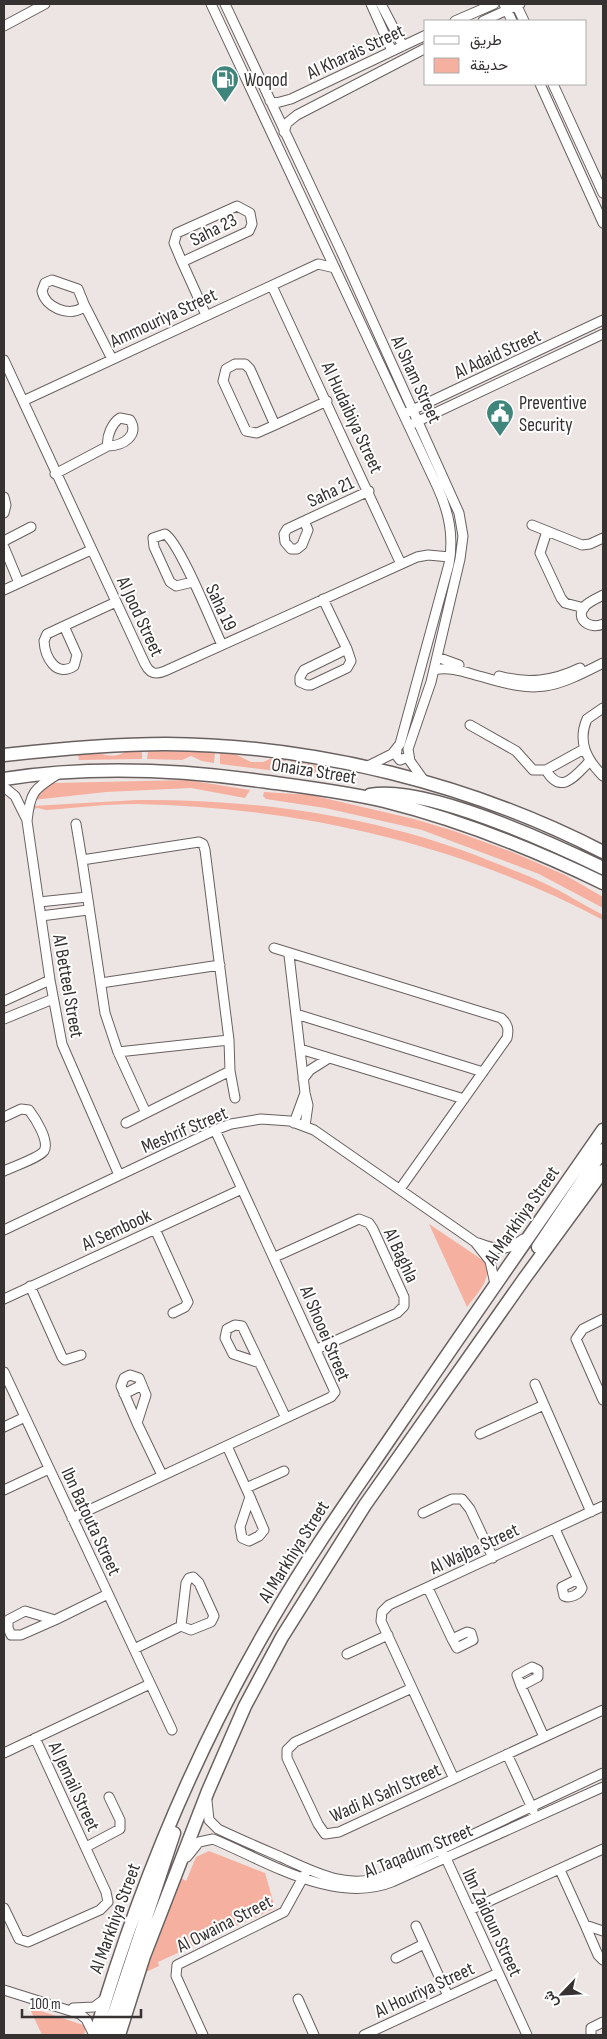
<svg xmlns="http://www.w3.org/2000/svg" width="607" height="2039" viewBox="0 0 607 2039" font-family="'Sofia Sans Condensed',Vazirmatn,sans-serif">
<style>
.green{fill:#f5b0a0}
.lines{fill:none;stroke-linecap:round;stroke-linejoin:round}
.minor-casing{stroke:#696160;stroke-width:11}
.highway-casing{stroke:#696160;stroke-width:15}
.minor{stroke:#fff;stroke-width:9}
.highway{stroke:#fff;stroke-width:12}
.labels{text-anchor:middle;stroke-width:4;stroke-linejoin:round;paint-order:stroke}
.street-label{font-size:19px;fill:#353231;stroke:#fff}
.poi-label{font-size:19px;fill:#353231;stroke:#fff;text-anchor:start}
</style>
<rect width="100%" height="100%" fill="#ede5e3"/>
<path class="green" d="M 126,751 L 142,751 L 142,759 L 79,760 L 78,754 C 84,754 92,752 98,753 C 109,756 116,758 126,751 Z
M 148,751 L 215,752 L 214,763 L 202,761 L 191,756 L 182,760 L 147,759 Z
M 220,753 L 235,754 L 251,762 L 263,762 L 270,759 L 286,760 L 284,772 L 220,764 Z
M 291,761 L 324,767 L 324,774 C 311,774 303,767 291,772 Z
M 187,780 L 250,790 L 245,798 L 191,788 L 106,792 L 33,800 L 47,784 L 54,783 Z
M 264,792 L 311,795 L 414,819 L 454,831 L 512,852 L 565,875 L 603,897 L 603,908 L 539,874 L 422,830 L 325,808 L 266,799 L 263,796 Z
M 137,800 C 256,799 379,816 490,861 C 513,870 538,879 560,891 C 574,899 588,907 603,915 L 603,920 C 460,844 298,807 136,804 C 106,804 75,808 46,810 L 38,808 L 33,809 L 32,806 Z
M 429,1224 L 484,1261 C 494,1278 477,1293 467,1307 Z
M 209,1851 L 265,1873 L 275,1908 L 158,1962 L 159,1966 L 146,1972 L 181,1878 L 186,1881 L 196,1857 Z
M 29,2007 L 86,2026 L 84,2035 L 42,2035 Z"/>
<g class="lines">
<g class="minor-casing">
<path id="minor" d="M 211,4 L 437,486 C 449,512 454,536 449,564 L 400,744 L 392,754 L 366,767
M 225,4 L 341,251 L 459,513 L 463,536 L 460,559 L 431,682 L 408,749 L 410,761 L 425,782
M 371,4 L 392,51
M 381,4 L 403,46
M 504,4 L 512,21
M 516,4 L 524,21
M 455,21 L 494,4
M 483,21 L 520,4
M 4,26 L 45,4
M 540,84 L 603,223
M 553,84 L 603,193
M 270,101 L 276,103 L 291,99 L 426,35
M 284,132 L 287,123 L 297,115 L 426,48
M 237,206 L 250,213 L 252,224 L 249,231 L 182,262 L 174,243 L 177,233 Z
M 182,262 L 206,315
M 52,280 L 78,289 L 84,304 L 82,308 C 68,317 45,307 42,291 L 45,283 Z
M 272,286 L 401,564
M 84,304 L 112,359
M 4,360 L 145,664 C 150,674 156,675 165,671 L 417,557 L 428,555 L 450,557
M 235,364 L 245,364 L 250,369 L 275,425 L 257,433 L 246,431 L 223,381 L 226,369 Z
M 23,401 L 318,264 L 335,268
M 408,412 L 603,320
M 120,418 L 130,420 C 140,435 123,446 108,446 C 106,437 112,423 120,418 Z
M 414,423 L 603,334
M 275,425 L 327,401
M 55,474 L 108,446
M 4,497 L 6,505 L 4,513
M 304,521 L 308,530 L 302,545 L 297,549 L 291,549 L 285,542 L 284,534 L 287,529 Z
M 304,521 L 369,491
M 532,525 L 582,545 L 590,544 L 603,538
M 547,531 L 540,553 L 561,598 L 565,603 L 584,608
M 4,541 L 31,527
M 4,547 L 19,583
M 193,582 L 176,586 L 170,582 L 154,547 L 153,538 L 165,534 C 180,543 212,624 222,645
M 4,590 L 91,550
M 603,595 C 598,598 590,601 585,606 C 574,619 590,630 603,624
M 323,599 L 347,649
M 64,626 L 77,655 L 74,666 C 56,678 45,657 44,641 L 47,634 Z
M 64,626 L 116,602
M 347,649 L 351,661 L 347,668 L 311,685 L 307,685 L 300,682 L 300,677 L 304,670 Z
M 437,657 L 459,665
M 434,670 C 451,666 467,673 483,677 C 539,694 552,689 603,663
M 499,676 C 528,684 553,681 580,668
M 603,708 L 587,719 C 577,742 587,760 603,776
M 470,725 L 516,751 L 533,770 L 546,770 L 584,749
M 397,750 L 396,755 L 400,760 L 408,757
M 546,770 C 561,796 575,776 590,761
M 58,774 C 34,789 30,792 27,821 L 50,980 L 62,1044 L 119,1175
M 4,787 L 15,796 L 26,818
M 76,824 L 82,860
M 39,902 L 87,897
M 41,916 L 88,910
M 274,948 L 501,1018 C 508,1024 509,1029 507,1038 L 400,1189
M 289,955 L 305,1093 L 308,1105 L 305,1126
M 101,983 L 220,965
M 4,1001 L 50,980
M 296,1014 L 483,1072
M 4,1019 L 53,999
M 300,1049 L 464,1099
M 118,1052 L 229,1040
M 230,1071 L 235,1098
M 303,1079 L 310,1070 L 329,1058
M 4,1117 L 21,1109 L 29,1110 C 35,1118 50,1141 44,1151 C 39,1158 12,1167 4,1171
M 126,1123 L 230,1071 L 229,1040 L 205,850 L 203,844 L 199,842 L 82,860 L 105,1013 L 118,1052 L 146,1113
M 294,1123 L 305,1093
M 155,1229 L 188,1302 L 185,1307 L 173,1313
M 4,1230 L 215,1130 L 231,1124 L 261,1119 L 290,1121 L 314,1130 L 475,1242 L 490,1261 L 495,1284
M 478,1243 C 496,1250 507,1252 523,1239
M 275,1257 L 359,1219 L 369,1223 L 373,1229 L 404,1297 L 404,1306 L 397,1313 L 317,1349
M 30,1286 L 62,1357 L 65,1360 L 81,1355
M 4,1299 L 242,1189
M 603,1319 L 583,1329 L 576,1339 L 603,1400
M 260,1363 L 233,1354 L 225,1338 L 227,1329 L 235,1325 L 242,1326 L 244,1330 L 286,1418
M 4,1372 L 172,1730
M 130,1375 L 139,1378 L 146,1395 L 137,1423 L 121,1386 L 124,1378 Z
M 535,1384 L 591,1512
M 124,1394 L 142,1385
M 137,1423 L 162,1475
M 4,1427 L 25,1417
M 480,1434 L 544,1405
M 227,1446 L 250,1497
M 246,1488 L 284,1471
M 4,1490 L 49,1469
M 250,1497 L 264,1530 L 259,1536 L 249,1541 L 242,1538 L 240,1527 Z
M 423,1513 L 452,1499 L 462,1499 L 470,1509 L 493,1558
M 72,1518 L 331,1397 L 335,1392 L 215,1130
M 555,1529 L 582,1588 C 580,1594 570,1599 564,1596 L 562,1587 L 578,1579
M 193,1577 L 199,1583 L 214,1616 L 211,1622 L 191,1630 L 181,1626 L 186,1583 L 189,1578 Z
M 428,1588 L 452,1639
M 25,1611 L 55,1620 L 21,1635 L 11,1635 L 8,1628 L 8,1620 Z
M 55,1620 L 108,1594
M 467,1632 L 471,1633 L 473,1640 L 457,1648 L 452,1639 Z
M 134,1649 L 181,1626
M 347,1654 L 388,1635
M 532,1667 L 538,1670 L 538,1677 L 521,1686 L 517,1675 Z
M 521,1686 L 544,1737
M 412,1688 L 295,1742 L 287,1750 L 287,1758 L 318,1824 L 325,1834 L 339,1832 L 603,1710
M 4,1753 L 150,1684
M 507,1754 L 533,1810
M 454,1779 L 381,1621 L 382,1612 L 389,1605 L 603,1506
M 207,1801 L 209,1820 L 218,1829 C 239,1839 260,1848 281,1857 C 316,1873 349,1891 387,1875 L 603,1773
M 86,1847 L 120,1829 L 120,1820 L 109,1797
M 444,1854 L 527,2035
M 187,1857 L 199,1842 L 213,1839 C 266,1861 334,1905 392,1882 L 603,1787
M 560,1870 L 585,1925
M 4,1908 L 19,1939 L 28,1942 L 100,1910 L 108,1902 L 106,1892 L 35,1738
M 470,1910 L 603,1849
M 416,1926 L 448,1996
M 603,1931 L 585,1925 L 598,1955 L 603,1960
M 396,1958 L 424,1944
M 4,1990 L 80,2014 L 86,2019 L 94,2035
M 298,1999 L 314,2035
M 73,2008 L 94,2007 L 105,1999
M 203,2035 L 176,1976 L 177,1965 L 284,1912 L 305,1874
M 364,2035 L 498,1973
M 591,2035 L 591,2028 L 603,2022"/>
</g>
<g class="highway-casing">
<path id="highway" d="M 4,755 C 58,749 112,744 166,744 C 315,745 471,784 603,852
M 4,779 C 87,766 170,769 253,780 C 296,786 341,791 384,801 C 460,820 533,849 603,883
M 370,795 C 425,785 551,843 603,868
M 538,1247 L 603,1150
M 95,2035 C 137,1891 195,1751 271,1621 C 310,1553 356,1489 400,1424 C 467,1325 535,1228 603,1130
M 107,2035 L 174,1833
M 119,2035 L 144,1956 L 208,1791 L 245,1706 L 282,1637 L 365,1505 L 524,1279 L 603,1171"/>
</g>
<use href="#minor" class="minor"/>
<use href="#highway" class="highway"/>
</g>
<defs>
<g id="fuel-pin" transform="scale(1.4375)"><path d="M0 17L-7.5 6A9.5 9.5 0 1 1 7.5 6Z" fill="#3f857b" stroke="#fff"/><path d="M-5.5-6h7V0h2V4h1.3V-2.5L3-4.5l.8-.8L6-3V5H2.5V1h-1V6h-7ZM-4.2-4.7v3.2H.2V-4.7Z" fill="#fff"/></g>
<g id="civic-pin" transform="scale(1.4375)"><path d="M0 17L-7.5 6A9.5 9.5 0 1 1 7.5 6Z" fill="#3f857b" stroke="#fff"/><path d="M-.6-6.5H3V-4.5H.6V-3L4-1V1h2V6H-6V1h2V-1L-.6-3ZM-1.2 2.5V6h2.4V2.5Z" fill="#fff"/></g>
</defs>
<g fill-rule="evenodd">
<use href="#fuel-pin" x="225" y="79"/>
<use href="#civic-pin" x="500" y="413"/>
</g>
<g class="labels">
<g class="street-label">
<text transform="translate(355 51) rotate(-25)" y="7">Al Kharais Street</text>
<text transform="translate(213 229) rotate(-27)" y="7">Saha 23</text>
<text transform="translate(163 317) rotate(-25)" y="7">Ammouriya Street</text>
<text transform="translate(497 353) rotate(-25)" y="7">Al Adaid Street</text>
<text transform="translate(417 379) rotate(65)" y="7">Al Sham Street</text>
<text transform="translate(353 417) rotate(65)" y="7">Al Hudaibiya Street</text>
<text transform="translate(330 491) rotate(-25)" y="7">Saha 21</text>
<text transform="translate(222 607) rotate(65)" y="7">Saha 19</text>
<text transform="translate(141 616) rotate(65)" y="7">Al Jood Street</text>
<text transform="translate(314 770) rotate(9)" y="7">Onaiza Street</text>
<text transform="translate(69 986) rotate(80)" y="7">Al Betteel Street</text>
<text transform="translate(184 1129) rotate(-23)" y="7">Meshrif Street</text>
<text transform="translate(521 1215) rotate(-55)" y="7">Al Markhiya Street</text>
<text transform="translate(116 1229) rotate(-25)" y="7">Al Sembook</text>
<text transform="translate(402 1255) rotate(65)" y="7">Al Baghla</text>
<text transform="translate(326 1333) rotate(67)" y="7">Al Shooei Street</text>
<text transform="translate(92 1521) rotate(65)" y="7">Ibn Batouta Street</text>
<text transform="translate(474 1548) rotate(-25)" y="7">Al Wajba Street</text>
<text transform="translate(293 1551) rotate(-58)" y="7">Al Markhiya Street</text>
<text transform="translate(75 1786) rotate(65)" y="7">Al Jemail Street</text>
<text transform="translate(385 1792) rotate(-24)" y="7">Wadi Al Sahl Street</text>
<text transform="translate(418 1850) rotate(-22)" y="7">Al Taqadum Street</text>
<text transform="translate(114 1918) rotate(-70)" y="7">Al Markhiya Street</text>
<text transform="translate(493 1922) rotate(65)" y="7">Ibn Zaidoun Street</text>
<text transform="translate(224 1923) rotate(-27)" y="7">Al Owaina Street</text>
<text transform="translate(424 1989) rotate(-25)" y="7">Al Houriya Street</text>
</g>
<g class="poi-label">
<text x="244" y="86">Woqod</text>
<text x="519" y="409">Preventive<tspan x="519" dy="22">Security</tspan></text>
</g>
</g>
<rect width="607" height="2039" fill="none" stroke="#353231" stroke-width="10"/>
<rect x="424" y="20" width="162" height="65" fill="#ffffff" stroke="#aeadad"/>
<rect x="434" y="36" width="25" height="8" fill="#ffffff" stroke="#aeadad"/>
<text x="470" y="45" font-size="15" fill="#353231">طريق</text>
<rect x="434" y="58" width="25" height="15" fill="#f5b0a0" stroke="#aeadad"/>
<text x="470" y="70" font-size="15" fill="#353231">حديقة</text>
<g transform="translate(562 1994) rotate(245)" stroke="#ffffff" stroke-width="4" paint-order="stroke">
<path d="M0-4L9 19L0 12L-9 19Z" fill="#353231"/>
<text y="-8" font-size="14" font-weight="bold" text-anchor="middle" fill="#353231">ش</text>
</g>
<path d="M22 2009v8h119v-8" fill="none" stroke="#353231" stroke-width="2.5"/>
<text x="30" y="2009" font-size="15" fill="#353231" stroke="#ffffff" stroke-width="4" paint-order="stroke">100 m</text>
</svg>
